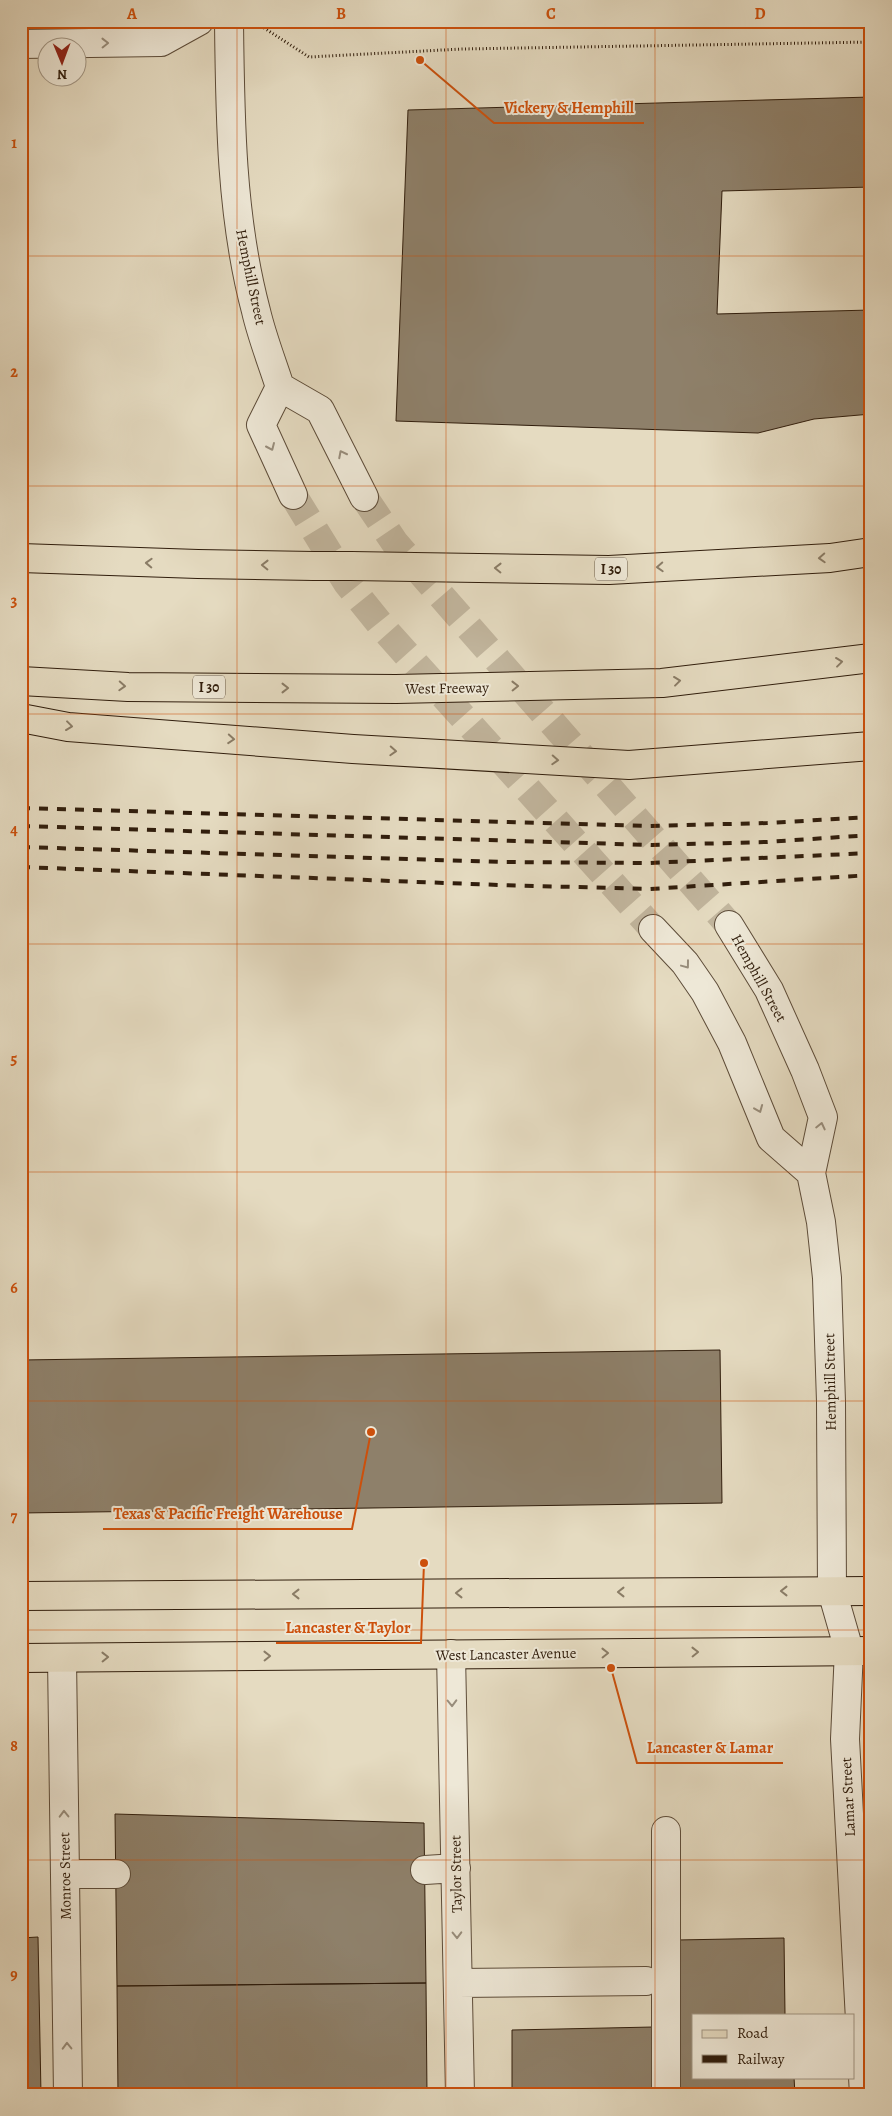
<svg xmlns="http://www.w3.org/2000/svg" width="892" height="2116" viewBox="0 0 892 2116" font-family="Alegreya,serif">
<style>
.building{fill:#8e806a;stroke:#301d0c}
.lines{fill:none;stroke-linecap:round;stroke-linejoin:round}
.minor-tunnel{stroke:#c1b59d;stroke-width:28;stroke-dasharray:28 14;stroke-linecap:butt}
.minor-casing{stroke:#5d4c39;stroke-width:30}
.major-casing{stroke:#301d0c;stroke-width:30}
.highway-casing{stroke:#301d0c;stroke-width:30}
.path{stroke:#301d0c;stroke-width:3;stroke-dasharray:1 2.5;stroke-linecap:butt}
.minor{stroke:#eee8d7;stroke-width:28}
.major{stroke:#e5dbc1;stroke-width:28}
.highway{stroke:#e5dbc1;stroke-width:28}
.rail{stroke:#301d0c;stroke-width:4;stroke-dasharray:9 9;stroke-linecap:butt}
.highway-bridge-casing{stroke:#301d0c;stroke-width:30;stroke-linecap:butt}
.highway-bridge{stroke:#e5dbc1;stroke-width:28}
.oneway{stroke:#988d7c}
.oneway2{stroke:#8a7c66}
.grid{fill:none;stroke:#cc500c;stroke-width:1;stroke-opacity:0.55}
.labels{text-anchor:middle;stroke-width:4;stroke-linejoin:round;paint-order:stroke}
.shield{fill:#eee8d7;stroke:#695a49;stroke-width:1}
.shield-label{font-size:14px;font-weight:bold;fill:#301d0c}
.street-label{font-size:15px;fill:#301d0c;stroke:#eee8d7}
.leader{fill:none;stroke:#cc500c;stroke-width:2}
.callout-dot{fill:#cc500c;stroke:#eee8d7;stroke-width:2}
.callout-label{font-size:16px;text-anchor:middle;font-weight:bold;fill:#cc500c;stroke:#eee8d7;stroke-width:4;stroke-linejoin:round;paint-order:stroke}
.neatline{fill:none;stroke:#cc500c;stroke-width:2}
.grid-label{font-size:16px;text-anchor:middle;font-weight:bold;fill:#cc500c}
</style>
<rect width="100%" height="100%" fill="#e5dbc1"/>
<filter id="stains"><feTurbulence type="fractalNoise" baseFrequency=".004" numOctaves="4"/><feColorMatrix values="0 0 0 0 .2 0 0 0 0 .09 0 0 0 0 .02 0 0 0 .5 -.17"/></filter>
<radialGradient id="worn" r=".72"><stop offset=".6" stop-color="#630" stop-opacity="0"/><stop offset="1" stop-color="#630" stop-opacity=".3"/></radialGradient>
<path class="building" d="M 871,97 L 871,187 L 722,191 L 717,314 L 871,310 L 871,414 L 814,419 L 758,433 L 396,421 L 408,110 Z
M 720,1350 L 722,1503 L 21,1513 L 21,1360 Z
M 115,1814 L 424,1823 L 426,1983 L 117,1986 Z
M 38,1937 L 41,2095 L 21,2095 L 21,1938 Z
M 784,1938 L 785,2015 L 693,2015 L 693,2077 L 794,2077 L 795,2095 L 680,2095 L 677,1940 Z
M 426,1983 L 427,2095 L 118,2095 L 117,1986 Z
M 653,2027 L 655,2095 L 512,2095 L 512,2030 Z"/>
<g class="lines">
<path class="minor-tunnel" d="M 293,495 L 347,583 L 384,629 L 653,929
M 364,497 L 395,543 L 729,925"/>
<g class="minor-casing">
<path id="minor" d="M 229,21 C 230,118 231,217 256,311 C 262,337 272,362 280,387 L 320,410 L 364,497
M 21,44 L 161,42 L 199,21
M 280,387 L 261,425 L 293,495
M 729,925 L 769,990 L 805,1070 L 823,1117 L 811,1173 L 821,1222 L 827,1278 L 831,1402 L 832,1591 L 849,1650 L 845,1739 L 864,2095
M 653,929 L 685,963 L 705,992 L 732,1043 L 771,1138 L 811,1173
M 451,1654 L 460,2095
M 62,1658 L 68,2095
M 666,1831 L 666,2095
M 425,1870 L 456,1868
M 65,1874 L 116,1874
M 458,1983 L 646,1981"/>
</g>
<g class="major-casing">
<path id="major" d="M 21,1596 L 871,1591
M 21,1658 L 871,1651"/>
</g>
<g class="highway-casing">
<path id="highway" d="M 21,558 L 198,564 L 314,566
M 351,566 L 609,570 L 830,558 L 871,552
M 21,681 L 128,687 L 396,689 L 662,683 L 871,658
M 21,718 L 68,727 L 353,749 L 629,765 L 871,746"/>
</g>
<path class="path" d="M 258,24 L 309,57 L 462,49 L 871,42"/>
<use href="#minor" class="minor"/>
<use href="#major" class="major"/>
<use href="#highway" class="highway"/>
<path class="rail" d="M 21,808 L 648,826 L 767,823 L 871,817
M 21,826 L 652,845 L 766,842 L 871,835
M 21,847 L 503,862 L 649,863 L 871,853
M 21,867 L 499,885 L 650,889 L 871,875"/>
<g class="highway-bridge-casing">
<path id="highway-bridge" d="M 314,566 L 351,566"/>
</g>
<use href="#highway-bridge" class="highway-bridge"/>
</g>
<defs><path id="oneway-chevron" d="M-2-3.5L2.5 0L-2 3.5" fill="none" stroke-width="1.6" stroke-linecap="round" stroke-linejoin="round" transform="scale(1.25)"/></defs>
<g class="oneway">
<use href="#oneway-chevron" transform="translate(105 43) rotate(-1)"/>
<use href="#oneway-chevron" transform="translate(271 447) rotate(66)"/>
<use href="#oneway-chevron" transform="translate(342 454) rotate(-117)"/>
<use href="#oneway-chevron" transform="translate(686 965) rotate(53)"/>
<use href="#oneway-chevron" transform="translate(759 1109) rotate(68)"/>
<use href="#oneway-chevron" transform="translate(821 1126) rotate(-77)"/>
<use href="#oneway-chevron" transform="translate(452 1703) rotate(89)"/>
<use href="#oneway-chevron" transform="translate(64 1814) rotate(-91)"/>
<use href="#oneway-chevron" transform="translate(457 1935) rotate(89)"/>
<use href="#oneway-chevron" transform="translate(67 2046) rotate(-91)"/>
</g>
<g class="oneway2">
<use href="#oneway-chevron" transform="translate(822 558) rotate(177)"/>
<use href="#oneway-chevron" transform="translate(149 563) rotate(-178)"/>
<use href="#oneway-chevron" transform="translate(265 565) rotate(-179)"/>
<use href="#oneway-chevron" transform="translate(660 567) rotate(177)"/>
<use href="#oneway-chevron" transform="translate(498 568) rotate(-179)"/>
<use href="#oneway-chevron" transform="translate(839 662) rotate(-7)"/>
<use href="#oneway-chevron" transform="translate(677 681) rotate(-7)"/>
<use href="#oneway-chevron" transform="translate(122 686) rotate(3)"/>
<use href="#oneway-chevron" transform="translate(515 686) rotate(-1)"/>
<use href="#oneway-chevron" transform="translate(285 688)"/>
<use href="#oneway-chevron" transform="translate(69 726) rotate(7)"/>
<use href="#oneway-chevron" transform="translate(231 739) rotate(4)"/>
<use href="#oneway-chevron" transform="translate(393 751) rotate(3)"/>
<use href="#oneway-chevron" transform="translate(555 760) rotate(3)"/>
<use href="#oneway-chevron" transform="translate(784 1591) rotate(-180)"/>
<use href="#oneway-chevron" transform="translate(621 1592) rotate(180)"/>
<use href="#oneway-chevron" transform="translate(459 1593) rotate(180)"/>
<use href="#oneway-chevron" transform="translate(296 1594) rotate(180)"/>
<use href="#oneway-chevron" transform="translate(695 1652) rotate(-1)"/>
<use href="#oneway-chevron" transform="translate(605 1653) rotate(-1)"/>
<use href="#oneway-chevron" transform="translate(267 1656) rotate(-1)"/>
<use href="#oneway-chevron" transform="translate(105 1657) rotate(-1)"/>
</g>
<path class="grid" d="M 237,21 L 237,2095M 446,21 L 446,2095M 655,21 L 655,2095M 21,256 L 871,256M 21,486 L 871,486M 21,714 L 871,714M 21,944 L 871,944M 21,1172 L 871,1172M 21,1401 L 871,1401M 21,1630 L 871,1630M 21,1860 L 871,1860"/>
<g class="labels">
<g class="shield">
<rect x="595" y="557.5" width="32" height="23" rx="4"/>
<rect x="193" y="675.5" width="32" height="23" rx="4"/>
</g>
<g class="shield-label">
<text x="611" y="574">I 30</text>
<text x="209" y="692">I 30</text>
</g>
<g class="street-label">
<text transform="translate(251 277) rotate(78)" y="5">Hemphill Street</text>
<text transform="translate(447 688) rotate(-1)" y="5">West Freeway</text>
<text transform="translate(759 978) rotate(61)" y="5">Hemphill Street</text>
<text transform="translate(830 1382) rotate(-91)" y="5">Hemphill Street</text>
<text transform="translate(506 1654) rotate(-1)" y="5">West Lancaster Avenue</text>
<text transform="translate(848 1797) rotate(-93)" y="5">Lamar Street</text>
<text transform="translate(456 1874) rotate(-91)" y="5">Taylor Street</text>
<text transform="translate(65 1876) rotate(-91)" y="5">Monroe Street</text>
</g>
</g>
<path class="leader" d="M420 60L494 123H644M371 1432L352 1529H103M424 1563L421 1643H276M611 1668L637 1763H783"/>
<g class="callout-dot">
<circle cx="420" cy="60" r="5"/>
<circle cx="371" cy="1432" r="5"/>
<circle cx="424" cy="1563" r="5"/>
<circle cx="611" cy="1668" r="5"/>
</g>
<g class="callout-label">
<text x="569" y="113">Vickery &amp; Hemphill</text>
<text x="228" y="1519">Texas &amp; Pacific Freight Warehouse</text>
<text x="348" y="1633">Lancaster &amp; Taylor</text>
<text x="710" y="1753">Lancaster &amp; Lamar</text>
</g>
<rect width="892" height="2116" fill="none" stroke="#e5dbc1" stroke-width="55"/>
<rect x="692" y="2014" width="162" height="65" fill="#eee8d7" stroke="#a29786"/>
<rect x="702" y="2030" width="25" height="8" fill="#e5dbc1" stroke="#a29786"/>
<text x="737" y="2038" font-size="15" fill="#301d0c">Road</text>
<rect x="702" y="2055" width="25" height="8" fill="#301d0c" stroke="#a29786"/>
<text x="737" y="2064" font-size="15" fill="#301d0c">Railway</text>
<g transform="translate(62 62) rotate(179)"><circle r="24" fill="#eee8d7" stroke="#a29786"/>
<path d="M0-4L9 19L0 12L-9 19Z" fill="#8f2418"/>
<text y="-8" font-size="14" font-weight="bold" text-anchor="middle" fill="#301d0c">N</text>
</g>
<rect x="28" y="28" width="836" height="2060" class="neatline"/>
<g class="grid-label">
<text x="132" y="19">A</text>
<text x="341" y="19">B</text>
<text x="551" y="19">C</text>
<text x="760" y="19">D</text>
<text x="14" y="148">1</text>
<text x="14" y="377">2</text>
<text x="14" y="606">3</text>
<text x="14" y="835">4</text>
<text x="14" y="1064">5</text>
<text x="14" y="1293">6</text>
<text x="14" y="1522">7</text>
<text x="14" y="1751">8</text>
<text x="14" y="1980">9</text>
</g>
<rect width="100%" height="100%" filter="url(#stains)"/>
<rect width="100%" height="100%" fill="url(#worn)"/>
</svg>
